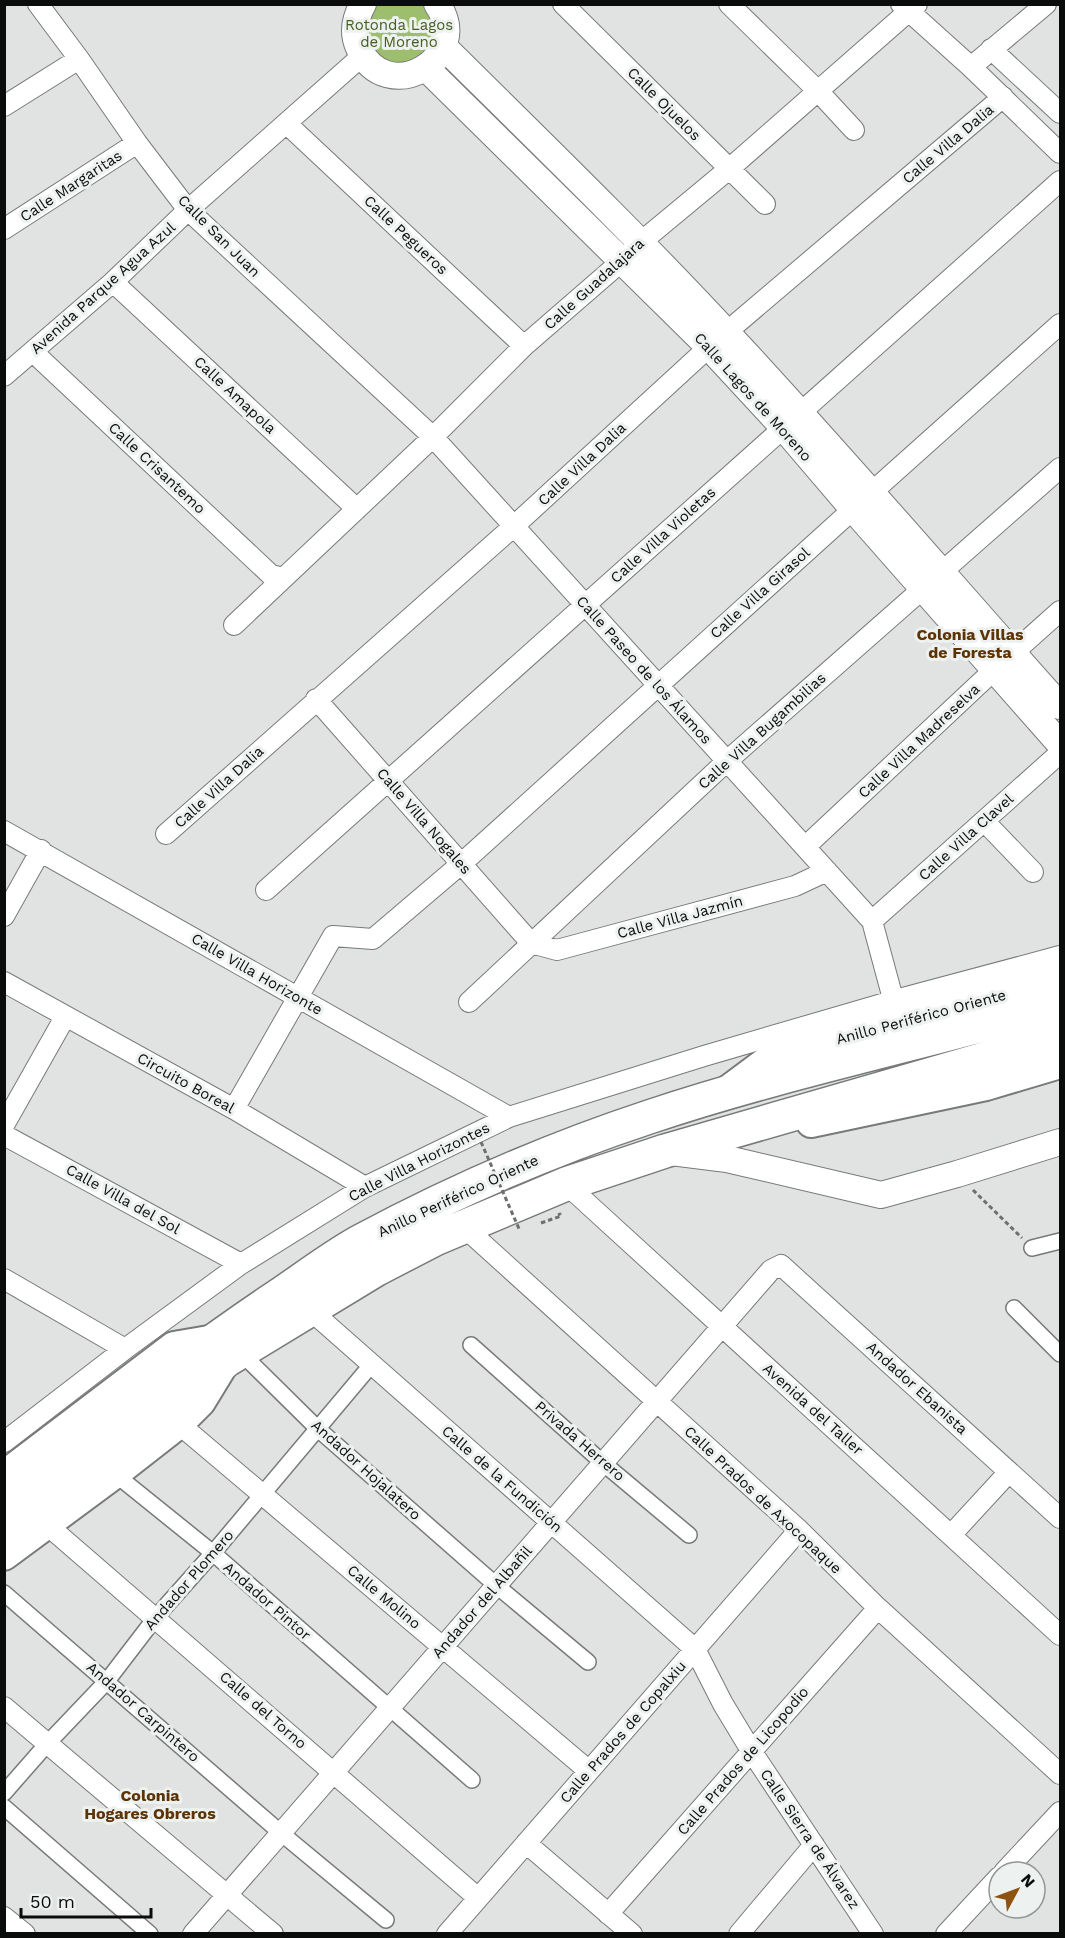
<svg xmlns="http://www.w3.org/2000/svg" width="1065" height="1938" viewBox="0 0 1065 1938" font-family="'Work Sans',sans-serif">
<style>
.green{fill:#9cbe6d}
.lines{fill:none;stroke-linecap:round;stroke-linejoin:round}
.pedestrian-casing{stroke:#777a79;stroke-width:18}
.minor-casing{stroke:#777a79;stroke-width:22}
.tertiary-casing{stroke:#777a79;stroke-width:28}
.secondary-casing{stroke:#777a79;stroke-width:32}
.trunk-casing{stroke:#777a79;stroke-width:36}
.path{stroke:#6d706f;stroke-width:3;stroke-dasharray:4.5 3;stroke-linecap:butt}
.pedestrian{stroke:#fff;stroke-width:15}
.minor{stroke:#fff;stroke-width:20}
.tertiary{stroke:#fff;stroke-width:26}
.secondary{stroke:#fff;stroke-width:28}
.trunk{stroke:#fff;stroke-width:33}
.path-bridge{stroke:#6d706f;stroke-width:3;stroke-dasharray:4.5 3;stroke-linecap:butt}
.labels{text-anchor:middle;stroke-width:6;stroke-linejoin:round;paint-order:stroke}
.park-label{font-size:15px;fill:#475e22;stroke:#edf1ef}
.street-label{font-size:15px;fill:#0a0c0b;stroke:#edf1ef}
.neighbourhood-label{font-size:16px;font-weight:bold;fill:#5b3305;stroke:#edf1ef}
</style>
<rect width="100%" height="100%" fill="#e0e3e2"/>
<path class="green" d="M 378,5 L 423,6 C 446,36 420,77 386,59 C 374,53 369,47 368,34 C 367,21 369,14 378,5 Z"/>
<g class="lines">
<g class="pedestrian-casing">
<path id="pedestrian" d="M 1032,1248 L 1060,1241
M 1014,1308 L 1060,1354
M 471,1345 L 603,1463 L 689,1535
M 239,1351 L 318,1429 L 497,1586 L 588,1662
M 115,1474 L 213,1553 L 472,1780
M 4,1593 L 281,1833 L 386,1920
M 4,1793 L 47,1744 L 107,1681 L 156,1617 L 213,1553 L 372,1364
M 4,1807 L 150,1934"/>
</g>
<g class="minor-casing">
<path id="minor" d="M 38,4 L 79,59 L 137,143 L 188,210 L 433,437 L 872,921 L 899,1021
M 563,4 L 765,204
M 729,4 L 818,91 L 854,130
M 901,4 L 971,67 L 1060,153
M 991,49 L 1060,113
M 971,67 L 1046,4
M 4,106 L 79,59
M 287,124 L 524,346
M 4,229 L 137,143
M 113,282 L 357,509
M 33,352 L 271,575 L 283,578
M 4,376 L 113,282 L 188,210 L 362,56
M 234,625 L 433,437 L 524,346 L 622,261 L 641,242 L 729,169 L 917,4
M 316,699 L 531,943
M 984,821 L 1033,872
M 4,831 L 509,1117
M 166,834 L 514,526 L 709,347 L 1003,97
M 805,847 L 994,670 L 1060,611
M 266,890 L 1060,181
M 4,916 L 41,850
M 872,921 L 1060,753
M 531,943 L 557,950 L 795,886 L 827,871
M 4,982 L 234,1109 L 365,1187
M 469,1002 L 727,761 L 1060,468
M 234,1109 L 333,936 L 373,939 L 461,864 L 871,493 L 1060,324
M 4,1125 L 65,1017
M 4,1135 L 241,1264
M 566,1184 L 1060,1635
M 464,1227 L 799,1530 L 878,1608 L 1060,1774
M 4,1279 L 125,1349
M 309,1309 L 695,1649 L 723,1704 L 752,1752 L 873,1934
M 179,1424 L 589,1771
M 4,1442 L 125,1349 L 241,1264 L 365,1187 L 509,1117 L 704,1056 L 892,1001 L 1060,956
M 46,1524 L 478,1898
M 951,1535 L 1009,1472
M 4,1707 L 273,1934
M 526,1843 L 632,1934
M 1004,1872 L 1060,1812
M 608,1914 L 878,1608
M 4,1917 L 25,1934
M 193,1934 L 771,1270 L 781,1265 L 1060,1518
M 447,1934 L 799,1530
M 739,1934 L 814,1845
M 946,1934 L 999,1877"/>
</g>
<g class="tertiary-casing">
<path id="tertiary" d="M 363,4 C 355,18 352,33 359,48 C 386,109 475,58 437,4
M 443,46 C 539,141 636,235 727,333 C 841,455 949,582 1060,706
M 426,68 L 709,347 L 783,427 L 853,509 L 1060,744
M 671,1152 L 727,1159 L 881,1195 L 957,1174 L 1060,1142"/>
</g>
<g class="secondary-casing">
<path id="secondary" d="M 729,1089 L 768,1060 L 899,1021 L 1060,980
M 811,1123 L 986,1086 L 1060,1064
M 4,1475 L 174,1346 L 215,1339
M 4,1556 L 115,1474 L 179,1424 L 201,1402 L 223,1366"/>
</g>
<g class="trunk-casing">
<path id="trunk" d="M 4,1497 C 93,1431 180,1362 272,1300 C 301,1281 330,1258 361,1241 C 451,1193 552,1149 649,1117 C 784,1072 924,1043 1060,1004
M 4,1529 L 227,1360 L 377,1269 L 435,1239 L 566,1184 L 665,1151 L 1060,1037"/>
</g>
<path class="path" d="M 973,1190 L 1022,1238
M 541,1223 L 561,1216 L 560,1214 L 558,1215"/>
<use href="#pedestrian" class="pedestrian"/>
<use href="#minor" class="minor"/>
<use href="#tertiary" class="tertiary"/>
<use href="#secondary" class="secondary"/>
<use href="#trunk" class="trunk"/>
<path class="path-bridge" d="M 481,1142 L 520,1231"/>
</g>
<g class="labels">
<g class="park-label">
<text x="399" y="30">Rotonda Lagos<tspan x="399" dy="17">de Moreno</tspan></text>
</g>
<g class="street-label">
<text transform="translate(664 104) rotate(45)" y="5">Calle Ojuelos</text>
<text transform="translate(948 144) rotate(-40)" y="5">Calle Villa Dalia</text>
<text transform="translate(71 186) rotate(-33)" y="5">Calle Margaritas</text>
<text transform="translate(406 235) rotate(43)" y="5">Calle Pegueros</text>
<text transform="translate(219 236) rotate(45)" y="5">Calle San Juan</text>
<text transform="translate(594 284) rotate(-42)" y="5">Calle Guadalajara</text>
<text transform="translate(103 288) rotate(-42)" y="5">Avenida Parque Agua Azul</text>
<text transform="translate(235 395) rotate(43)" y="5">Calle Amapola</text>
<text transform="translate(753 397) rotate(48)" y="5">Calle Lagos de Moreno</text>
<text transform="translate(582 464) rotate(-43)" y="5">Calle Villa Dalia</text>
<text transform="translate(157 468) rotate(43)" y="5">Calle Crisantemo</text>
<text transform="translate(663 535) rotate(-42)" y="5">Calle Villa Violetas</text>
<text transform="translate(760 593) rotate(-42)" y="5">Calle Villa Girasol</text>
<text transform="translate(644 670) rotate(48)" y="5">Calle Paseo de los Álamos</text>
<text transform="translate(762 731) rotate(-42)" y="5">Calle Villa Bugambilias</text>
<text transform="translate(919 741) rotate(-43)" y="5">Calle Villa Madreselva</text>
<text transform="translate(219 787) rotate(-42)" y="5">Calle Villa Dalia</text>
<text transform="translate(424 821) rotate(49)" y="5">Calle Villa Nogales</text>
<text transform="translate(966 837) rotate(-42)" y="5">Calle Villa Clavel</text>
<text transform="translate(680 917) rotate(-15)" y="5">Calle Villa Jazmín</text>
<text transform="translate(257 974) rotate(30)" y="5">Calle Villa Horizonte</text>
<text transform="translate(921 1017) rotate(-15)" y="5">Anillo Periférico Oriente</text>
<text transform="translate(186 1083) rotate(29)" y="5">Circuito Boreal</text>
<text transform="translate(419 1162) rotate(-27)" y="5">Calle Villa Horizontes</text>
<text transform="translate(458 1196) rotate(-25)" y="5">Anillo Periférico Oriente</text>
<text transform="translate(123 1199) rotate(29)" y="5">Calle Villa del Sol</text>
<text transform="translate(917 1388) rotate(42)" y="5">Andador Ebanista</text>
<text transform="translate(813 1409) rotate(42)" y="5">Avenida del Taller</text>
<text transform="translate(580 1441) rotate(41)" y="5">Privada Herrero</text>
<text transform="translate(366 1470) rotate(42)" y="5">Andador Hojalatero</text>
<text transform="translate(502 1479) rotate(41)" y="5">Calle de la Fundición</text>
<text transform="translate(763 1500) rotate(43)" y="5">Calle Prados de Axocopaque</text>
<text transform="translate(189 1580) rotate(-49)" y="5">Andador Plomero</text>
<text transform="translate(384 1597) rotate(40)" y="5">Calle Molino</text>
<text transform="translate(267 1601) rotate(41)" y="5">Andador Pintor</text>
<text transform="translate(482 1602) rotate(-49)" y="5">Andador del Albañil</text>
<text transform="translate(263 1710) rotate(41)" y="5">Calle del Torno</text>
<text transform="translate(143 1712) rotate(41)" y="5">Andador Carpintero</text>
<text transform="translate(623 1732) rotate(-49)" y="5">Calle Prados de Copalxiu</text>
<text transform="translate(743 1761) rotate(-49)" y="5">Calle Prados de Licopodio</text>
<text transform="translate(810 1839) rotate(56)" y="5">Calle Sierra de Álvarez</text>
</g>
<g class="neighbourhood-label">
<text x="970" y="640">Colonia Villas<tspan x="970" dy="18">de Foresta</tspan></text>
<text x="150" y="1801">Colonia<tspan x="150" dy="18">Hogares Obreros</tspan></text>
</g>
</g>
<rect width="1065" height="1938" fill="none" stroke="#0a0c0b" stroke-width="12"/>
<g transform="translate(1017 1890) rotate(49)"><circle r="28" fill="#edf1ef" stroke="#929594" stroke-width="1.5"/>
<path d="M0-4.5L10 22L0 15L-10 22Z" fill="#8e5311"/>
<text y="-9" font-size="16" font-weight="bold" text-anchor="middle" fill="#0a0c0b">N</text>
</g>
<path d="M21 1908v9h130v-9" fill="none" stroke="#0a0c0b" stroke-width="3"/>
<text x="30" y="1908" font-size="18" fill="#0a0c0b" stroke="#edf1ef" stroke-width="4.5" paint-order="stroke">50 m</text>
</svg>
